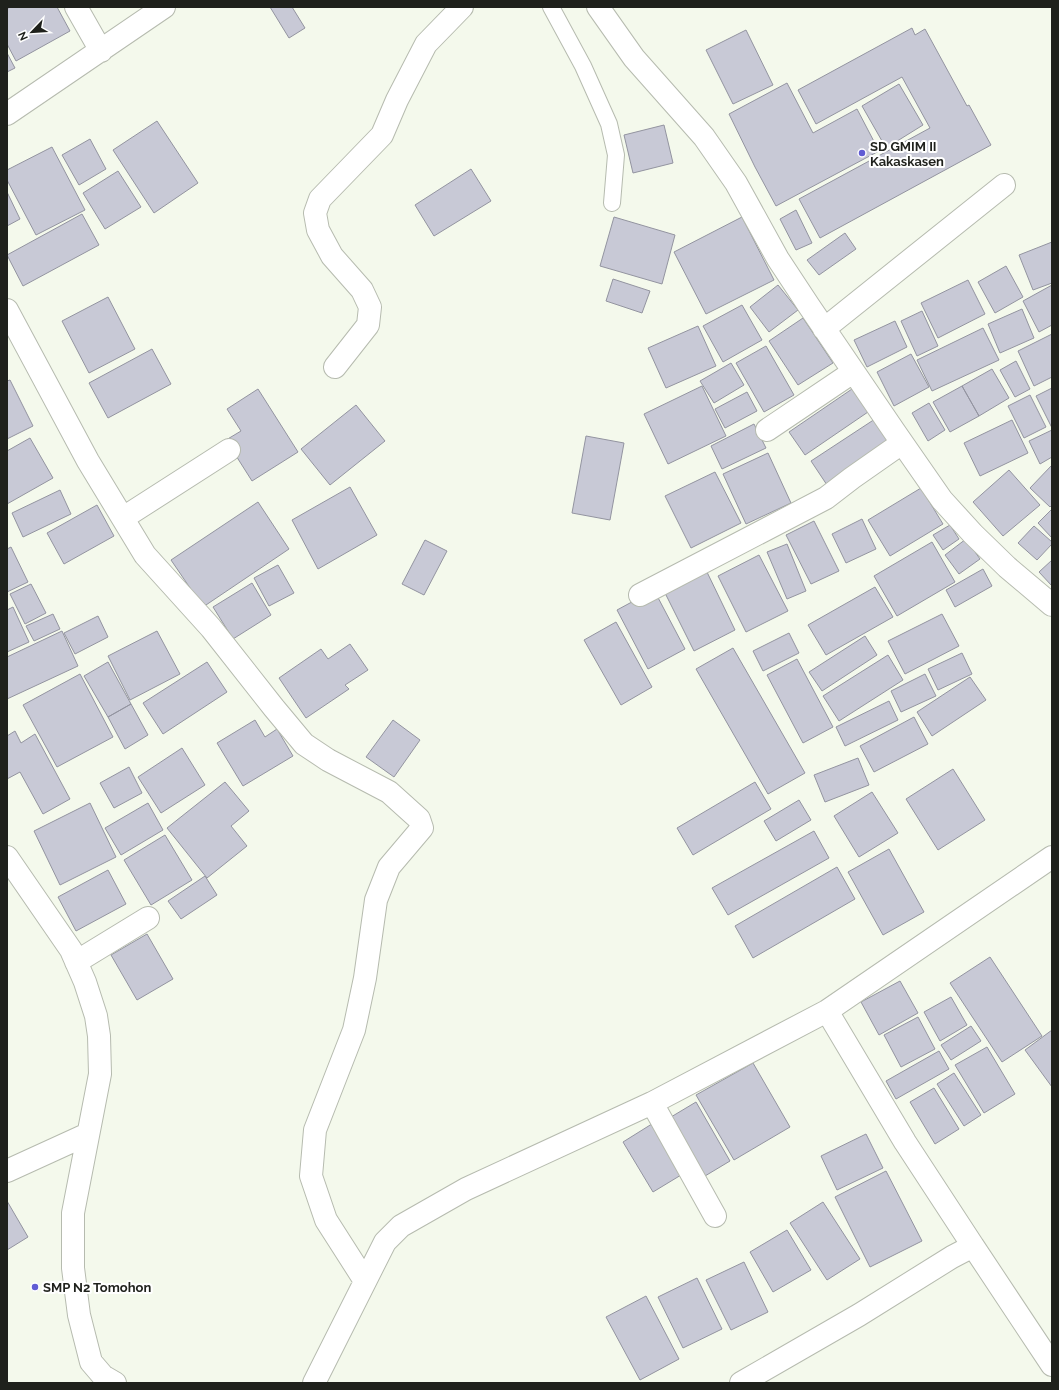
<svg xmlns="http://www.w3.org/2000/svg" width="1059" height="1390" viewBox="0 0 1059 1390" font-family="Raleway,sans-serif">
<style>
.building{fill:#c8c9d6;stroke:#9394a0}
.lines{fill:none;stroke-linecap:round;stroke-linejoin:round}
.lane-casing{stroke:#b6bbaf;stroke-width:18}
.street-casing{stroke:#b6bbaf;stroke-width:24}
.lane{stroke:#fff;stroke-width:16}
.street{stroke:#fff;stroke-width:22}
.poi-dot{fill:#605cd4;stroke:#fff;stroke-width:1.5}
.labels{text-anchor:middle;stroke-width:4;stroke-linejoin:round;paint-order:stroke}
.poi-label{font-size:13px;font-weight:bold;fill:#1f211c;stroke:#fff;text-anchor:start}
</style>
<rect width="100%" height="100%" fill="#f4f9ec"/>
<path class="building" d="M 10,7 L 57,7 L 70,31 L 16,61 L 7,44 L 7,9 Z
M 270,7 L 292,7 L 305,28 L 289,38 Z
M 912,28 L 915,35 L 925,29 L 967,106 L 969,105 L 991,145 L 820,238 L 799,199 L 930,128 L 902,77 L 816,124 L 798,90 Z
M 746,30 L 773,85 L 733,104 L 706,50 Z
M 7,53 L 15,68 L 7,72 Z
M 787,83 L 813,133 L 857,109 L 879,151 L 776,206 L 755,167 L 729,114 Z
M 899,84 L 923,125 L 886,148 L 862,106 Z
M 157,121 L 198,183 L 154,213 L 113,150 Z
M 664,125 L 673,163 L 633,173 L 624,135 Z
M 90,139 L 106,169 L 79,185 L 62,155 Z
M 52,147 L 85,210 L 36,235 L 7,180 L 7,170 Z
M 471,169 L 491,201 L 434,236 L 415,205 Z
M 118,171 L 141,207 L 105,229 L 83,193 Z
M 7,192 L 20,219 L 7,226 Z
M 796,210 L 812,243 L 796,250 L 780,219 Z
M 82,214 L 99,245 L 23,286 L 7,255 Z
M 614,217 L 675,235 L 662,284 L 600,266 Z
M 742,217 L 774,280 L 706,314 L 674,252 Z
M 845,233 L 856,249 L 819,275 L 807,260 Z
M 1052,242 L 1052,283 L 1033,290 L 1019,255 Z
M 1006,266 L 1023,297 L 995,313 L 978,282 Z
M 613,279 L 650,291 L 642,313 L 606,301 Z
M 968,280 L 985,314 L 938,338 L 921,303 Z
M 778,285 L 798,310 L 769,332 L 750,307 Z
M 1052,285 L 1052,325 L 1039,332 L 1023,301 Z
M 108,297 L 135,349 L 89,373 L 62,321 Z
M 742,305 L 762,340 L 723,362 L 703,326 Z
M 1022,309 L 1034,338 L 1000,353 L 988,324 Z
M 922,311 L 938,346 L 917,356 L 901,321 Z
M 803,318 L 833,363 L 798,385 L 769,341 Z
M 895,321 L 907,347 L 867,367 L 854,340 Z
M 698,326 L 716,366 L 666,388 L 648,348 Z
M 983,328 L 999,360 L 932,391 L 917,360 Z
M 1052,334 L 1052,377 L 1034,386 L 1018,351 Z
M 766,346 L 794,395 L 764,412 L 736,363 Z
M 152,349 L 171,384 L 108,418 L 89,383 Z
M 911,354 L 929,387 L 894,406 L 877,372 Z
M 1016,361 L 1030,389 L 1015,397 L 1000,370 Z
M 731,363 L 744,385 L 714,403 L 700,381 Z
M 992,369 L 1009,398 L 979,416 L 962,386 Z
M 10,380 L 33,426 L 7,439 L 7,381 Z
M 702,386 L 726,436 L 668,464 L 644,414 Z
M 962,386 L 979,416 L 950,432 L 933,402 Z
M 1052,388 L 1052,428 L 1036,396 Z
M 258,389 L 298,452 L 252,481 L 226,440 L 241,431 L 227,409 Z
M 852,389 L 868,412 L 805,455 L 789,432 Z
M 747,392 L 757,411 L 725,428 L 715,409 Z
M 1030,395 L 1046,427 L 1024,438 L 1008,406 Z
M 929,403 L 945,430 L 928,441 L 912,413 Z
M 356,405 L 385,441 L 330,485 L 301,449 Z
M 875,419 L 891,442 L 827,485 L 811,461 Z
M 1012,420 L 1028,453 L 980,476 L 964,443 Z
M 754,424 L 766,448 L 722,469 L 711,446 Z
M 1052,430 L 1052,457 L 1040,464 L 1029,441 Z
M 586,436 L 624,443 L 610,520 L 572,513 Z
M 30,438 L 53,478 L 7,504 L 7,451 Z
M 768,453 L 791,503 L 746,524 L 723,474 Z
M 1052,465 L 1052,505 L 1050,507 L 1030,488 Z
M 1009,470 L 1040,505 L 1003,536 L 973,502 Z
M 715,472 L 741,523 L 691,548 L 665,496 Z
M 350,487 L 377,535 L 318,569 L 292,520 Z
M 921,488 L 943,524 L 890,556 L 868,520 Z
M 60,490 L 71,514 L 23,537 L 12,513 Z
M 258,502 L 289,549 L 203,607 L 171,560 Z
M 97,505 L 114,536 L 64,564 L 47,533 Z
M 1052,509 L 1052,538 L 1038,523 Z
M 862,519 L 876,549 L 846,563 L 832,534 Z
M 814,521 L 839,571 L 811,584 L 786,535 Z
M 950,525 L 959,539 L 943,550 L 933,535 Z
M 1034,526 L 1052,542 L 1052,544 L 1037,560 L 1018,543 Z
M 966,539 L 980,559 L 959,574 L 945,555 Z
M 425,540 L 447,551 L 424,595 L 402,584 Z
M 932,542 L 955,582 L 897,616 L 874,576 Z
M 787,544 L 806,591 L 787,599 L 767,552 Z
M 11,547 L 28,582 L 7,592 L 7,549 Z
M 759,555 L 788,611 L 746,632 L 718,576 Z
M 1052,560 L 1052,586 L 1039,572 Z
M 278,565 L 294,593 L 269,606 L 254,578 Z
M 983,569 L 992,586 L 955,607 L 946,590 Z
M 706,570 L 735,630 L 694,651 L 664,591 Z
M 252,583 L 271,615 L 233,639 L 213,607 Z
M 31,584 L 46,613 L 25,624 L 10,594 Z
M 875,587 L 893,617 L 826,655 L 808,625 Z
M 654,590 L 685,649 L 648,669 L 617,610 Z
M 13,607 L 29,642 L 7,652 L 7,610 Z
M 53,614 L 60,629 L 34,641 L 26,626 Z
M 942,614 L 959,646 L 905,674 L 888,641 Z
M 98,616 L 108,637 L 75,654 L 64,633 Z
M 616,622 L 652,687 L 621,705 L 584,640 Z
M 62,631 L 78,666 L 7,699 L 7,657 Z
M 157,631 L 180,674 L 130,700 L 108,656 Z
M 789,633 L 799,653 L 763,671 L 753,651 Z
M 865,636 L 877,655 L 822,691 L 809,672 Z
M 350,644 L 368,670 L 345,685 L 349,689 L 306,718 L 279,678 L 321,649 L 328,659 Z
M 733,648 L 805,773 L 768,794 L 696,669 Z
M 962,653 L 972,674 L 938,690 L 928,669 Z
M 888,655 L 903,680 L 839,721 L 823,696 Z
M 797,659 L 833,727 L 803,743 L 767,675 Z
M 108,662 L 131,704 L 108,717 L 84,676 Z
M 207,662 L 227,692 L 163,734 L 143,703 Z
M 80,674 L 113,737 L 57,767 L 23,705 Z
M 925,674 L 936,696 L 901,712 L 891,691 Z
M 970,677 L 986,700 L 932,736 L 917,712 Z
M 889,701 L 898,720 L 845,746 L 836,727 Z
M 131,704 L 148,735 L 125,749 L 108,717 Z
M 914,717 L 928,744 L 874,772 L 860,746 Z
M 255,720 L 265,737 L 277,729 L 293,756 L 243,786 L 217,743 Z
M 393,720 L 420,740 L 394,777 L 366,757 Z
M 15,731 L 21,743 L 35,734 L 70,799 L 43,814 L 20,772 L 7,779 L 7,736 Z
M 182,748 L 205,785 L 161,813 L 138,777 Z
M 858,758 L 869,785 L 825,802 L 814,775 Z
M 129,767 L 142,793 L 114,808 L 100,783 Z
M 953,769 L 985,820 L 938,850 L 906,799 Z
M 225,782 L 249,811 L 231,826 L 247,846 L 207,878 L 167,828 Z
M 755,782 L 771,809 L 693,855 L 677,828 Z
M 872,792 L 898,833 L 859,857 L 834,816 Z
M 799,800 L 811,820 L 776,841 L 764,821 Z
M 90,803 L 116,857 L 60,885 L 34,831 Z
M 148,803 L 163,830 L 121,855 L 105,828 Z
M 814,831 L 829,858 L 728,915 L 712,888 Z
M 165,835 L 192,880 L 151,905 L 124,860 Z
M 889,849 L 924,912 L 883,935 L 848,872 Z
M 837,867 L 855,899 L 753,958 L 735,926 Z
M 108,870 L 126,904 L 76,931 L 58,897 Z
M 205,876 L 217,895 L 181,919 L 168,901 Z
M 147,934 L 173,979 L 137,1000 L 111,955 Z
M 990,957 L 1042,1036 L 1002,1062 L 950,983 Z
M 900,981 L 918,1013 L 879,1035 L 861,1002 Z
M 951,997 L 967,1025 L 940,1041 L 924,1012 Z
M 918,1017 L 935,1049 L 901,1067 L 884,1035 Z
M 971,1026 L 981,1041 L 951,1060 L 941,1045 Z
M 1052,1030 L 1052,1087 L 1025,1050 Z
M 987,1047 L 1015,1094 L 984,1113 L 955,1065 Z
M 939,1051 L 949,1069 L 896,1099 L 886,1081 Z
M 753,1063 L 790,1127 L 734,1160 L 696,1095 Z
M 954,1073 L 981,1115 L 964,1126 L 937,1084 Z
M 934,1088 L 959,1129 L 935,1144 L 910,1102 Z
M 696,1102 L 730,1161 L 705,1176 L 671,1117 Z
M 655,1122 L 686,1172 L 653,1192 L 623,1142 Z
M 866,1134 L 883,1168 L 837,1190 L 821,1156 Z
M 886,1171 L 922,1241 L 870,1267 L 835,1197 Z
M 7,1201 L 28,1237 L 7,1250 Z
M 823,1202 L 860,1259 L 827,1280 L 790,1223 Z
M 787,1230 L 811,1270 L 773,1292 L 750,1252 Z
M 744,1262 L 768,1312 L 731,1330 L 706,1280 Z
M 697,1278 L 722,1329 L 683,1348 L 658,1297 Z
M 646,1296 L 679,1359 L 640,1380 L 606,1317 Z"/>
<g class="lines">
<g class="lane-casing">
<path id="lane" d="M 551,7 L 583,66 L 609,124 L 616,155 L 612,203"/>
</g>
<g class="street-casing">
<path id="street" d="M 76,7 L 101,51
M 598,7 L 634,58 L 704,137 L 736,183 L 778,259 L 809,306 L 894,431 L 942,500 L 973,534 L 1007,567 L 1052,605
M 7,114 L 164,7
M 7,310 L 88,461 L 145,555 L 211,628 L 274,708 L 304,744 L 328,760 L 389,792 L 419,819 L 422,828 L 389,867 L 376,900 L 365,978 L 354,1030 L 315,1130 L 311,1176 L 326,1220 L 365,1281
M 824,329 L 1004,185
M 335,367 L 368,325 L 370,307 L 362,290 L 332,256 L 318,230 L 315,213 L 320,199 L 382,135 L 397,100 L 426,44 L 462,7
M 767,430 L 853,372
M 123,518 L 229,450
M 640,595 L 826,498 L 852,478 L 902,443
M 7,857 L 71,950 L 85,982 L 96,1016 L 99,1036 L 100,1074 L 73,1213 L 73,1268 L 79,1315 L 91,1362 L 103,1376 L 115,1383
M 76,962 L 148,918
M 652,1103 L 715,1216
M 7,1171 L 88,1134
M 973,1246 L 1052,1365
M 314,1383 L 385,1242 L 401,1226 L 466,1189 L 652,1103 L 827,1011 L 1052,857
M 741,1383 L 859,1315 L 952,1257 L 973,1246 L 905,1142 L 827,1011"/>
</g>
<use href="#lane" class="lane"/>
<use href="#street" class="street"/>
</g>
<g class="poi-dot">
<circle cx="862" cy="153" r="4"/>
<circle cx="35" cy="1287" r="4"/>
</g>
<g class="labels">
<g class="poi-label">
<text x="870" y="151">SD GMIM II<tspan x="870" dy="15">Kakaskasen</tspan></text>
<text x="43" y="1292">SMP N2 Tomohon</text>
</g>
</g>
<rect width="1059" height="1390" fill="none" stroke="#1f211c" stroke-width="16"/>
<g transform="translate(32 32) rotate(245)" stroke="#ffffff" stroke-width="3" paint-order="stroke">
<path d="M0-3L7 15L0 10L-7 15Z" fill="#1f211c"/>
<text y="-6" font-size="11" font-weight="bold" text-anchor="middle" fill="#1f211c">N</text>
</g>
</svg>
